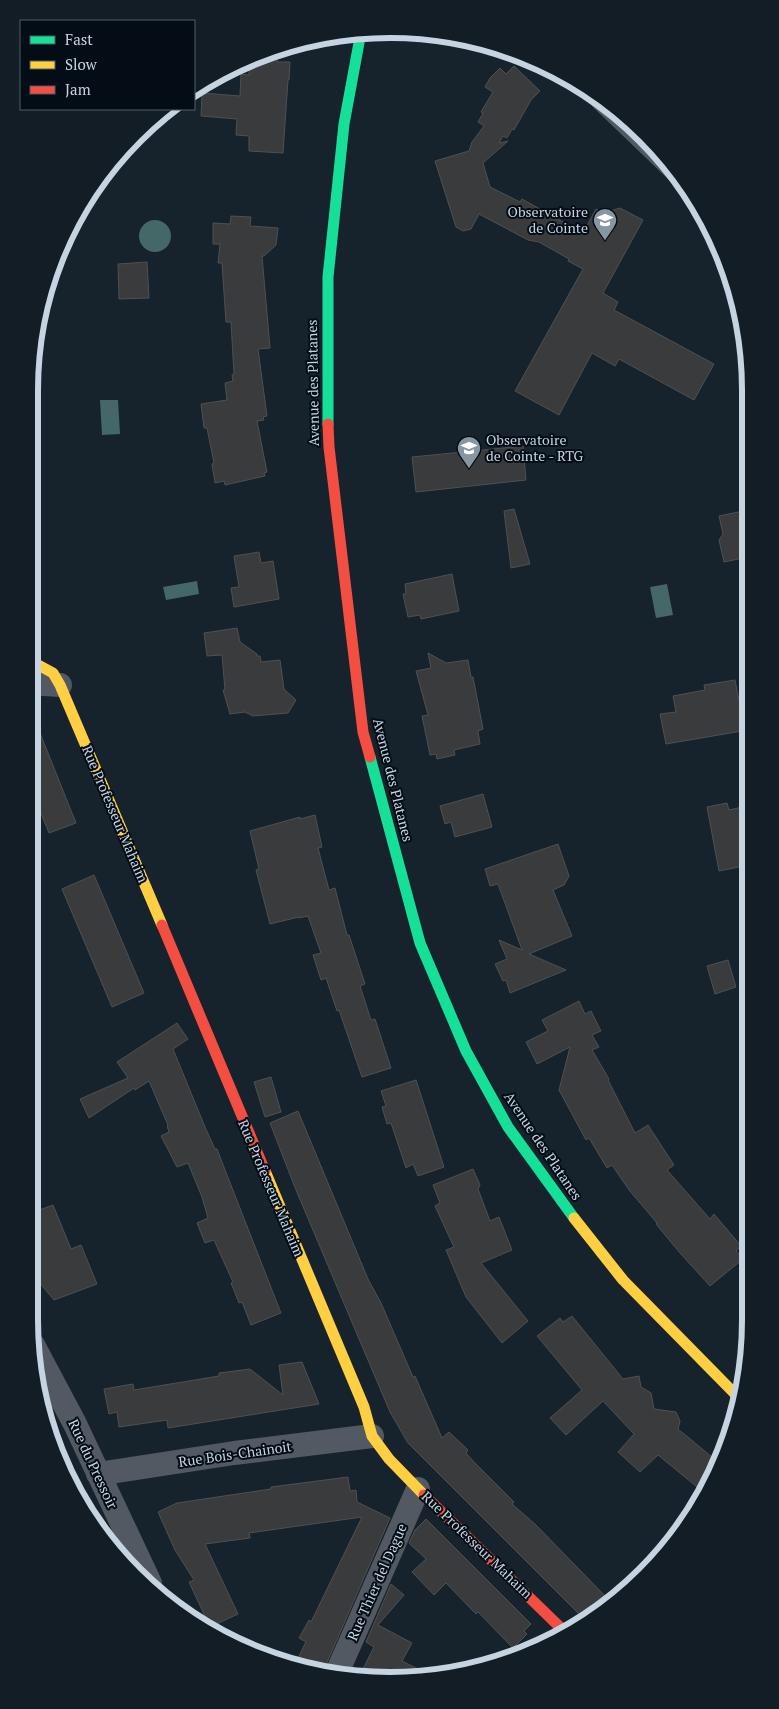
<svg xmlns="http://www.w3.org/2000/svg" width="779" height="1709" viewBox="0 0 779 1709" font-family="'PT Serif',serif">
<style>
.water{fill:#446768}
.building{fill:#3a3b3c;stroke:#505051}
.lines{fill:none;stroke-linecap:round;stroke-linejoin:round}
.street{stroke:#535962;stroke-width:24}
.fast{stroke:#16e098;stroke-width:11}
.slow{stroke:#ffcf43;stroke-width:11}
.jam{stroke:#f24e42;stroke-width:11}
.labels{text-anchor:middle;stroke-width:4;stroke-linejoin:round;paint-order:stroke}
.poi-label{font-size:14px;fill:#c5d4e0;stroke:#040d15;text-anchor:end}
.street-label{font-size:14px;fill:#c5d4e0;stroke:#040d15}
.rim{fill:none;stroke:#c5d4e0;stroke-width:6}
</style>
<rect width="100%" height="100%" fill="#16232c"/>
<path class="water" d="M139 236a16 16 0 1 1 32 0a16 16 0 1 1-32 0Z
M 100,400 L 118,400 L 120,434 L 102,435 Z
M 197,581 L 199,594 L 166,600 L 163,587 Z
M 667,584 L 673,615 L 656,618 L 650,587 Z"/>
<path class="building" d="M 258,54 L 278,55 L 277,62 L 290,62 L 289,80 L 288,80 L 283,153 L 249,151 L 249,136 L 236,135 L 237,119 L 201,116 L 202,93 L 240,96 L 241,74 L 249,75 L 250,57 Z
M 514,66 L 540,91 L 531,100 L 514,130 L 512,129 L 507,138 L 503,136 L 499,143 L 508,141 L 483,163 L 490,187 L 520,202 L 522,199 L 583,233 L 596,209 L 604,213 L 620,208 L 643,220 L 603,293 L 618,302 L 614,310 L 714,364 L 694,400 L 619,359 L 615,366 L 592,353 L 559,415 L 515,391 L 583,269 L 568,261 L 569,259 L 539,242 L 528,240 L 479,214 L 471,229 L 463,231 L 456,227 L 435,161 L 469,151 L 472,142 L 484,126 L 478,122 L 483,113 L 481,112 L 493,92 L 485,87 L 490,78 L 500,68 L 506,74 Z
M 231,216 L 251,217 L 250,226 L 278,228 L 276,245 L 264,256 L 262,256 L 270,348 L 258,349 L 267,416 L 263,417 L 264,420 L 257,421 L 267,472 L 264,473 L 265,476 L 225,485 L 224,481 L 215,483 L 212,464 L 214,463 L 207,428 L 204,428 L 201,404 L 227,400 L 225,383 L 233,381 L 232,375 L 234,374 L 231,322 L 226,322 L 222,263 L 218,263 L 220,244 L 213,244 L 213,223 L 230,224 Z
M 147,262 L 149,298 L 119,299 L 118,264 Z
M 523,446 L 526,480 L 416,492 L 412,457 Z
M 514,509 L 530,564 L 511,568 L 504,511 Z
M 748,510 L 748,557 L 724,562 L 719,540 L 723,534 L 719,516 Z
M 259,552 L 261,563 L 273,561 L 279,599 L 234,607 L 231,588 L 239,587 L 234,556 Z
M 452,574 L 459,611 L 421,619 L 420,615 L 408,617 L 403,594 L 406,594 L 405,584 Z
M 237,628 L 240,642 L 257,654 L 257,656 L 260,656 L 261,662 L 280,660 L 284,689 L 296,700 L 288,713 L 253,716 L 245,712 L 230,714 L 223,690 L 225,690 L 222,655 L 207,656 L 204,633 Z
M 428,653 L 446,663 L 468,660 L 471,677 L 473,677 L 483,729 L 478,731 L 480,744 L 454,750 L 455,755 L 437,759 L 436,754 L 430,755 L 422,716 L 428,715 L 416,671 L 431,668 Z
M 735,680 L 739,701 L 748,711 L 748,730 L 666,744 L 660,714 L 676,712 L 673,696 L 705,690 L 704,685 Z
M 30,708 L 76,823 L 49,833 L 33,794 L 29,795 Z
M 483,794 L 492,827 L 455,837 L 451,822 L 445,824 L 440,806 Z
M 727,803 L 729,810 L 747,806 L 749,816 L 749,865 L 719,871 L 707,807 Z
M 315,815 L 322,847 L 318,848 L 329,890 L 335,888 L 347,935 L 349,935 L 365,984 L 360,986 L 371,1020 L 375,1019 L 391,1068 L 362,1077 L 339,1010 L 337,1011 L 326,978 L 321,980 L 313,955 L 321,953 L 308,916 L 299,918 L 299,917 L 270,924 L 256,870 L 259,869 L 250,831 L 300,817 L 300,819 Z
M 558,844 L 569,876 L 564,885 L 553,890 L 572,936 L 529,954 L 566,970 L 510,993 L 506,980 L 503,981 L 495,964 L 507,959 L 499,940 L 522,950 L 498,884 L 490,886 L 485,869 Z
M 94,875 L 144,993 L 112,1007 L 62,889 Z
M 728,960 L 736,987 L 715,994 L 707,966 Z
M 579,1001 L 585,1014 L 591,1011 L 601,1031 L 592,1035 L 599,1047 L 592,1050 L 609,1079 L 608,1080 L 635,1133 L 648,1125 L 674,1165 L 667,1170 L 710,1219 L 714,1214 L 741,1246 L 736,1251 L 743,1259 L 710,1286 L 680,1253 L 656,1224 L 657,1223 L 629,1190 L 612,1165 L 607,1168 L 589,1138 L 586,1140 L 559,1090 L 570,1047 L 537,1064 L 526,1042 L 548,1031 L 542,1020 Z
M 177,1023 L 188,1039 L 173,1049 L 205,1127 L 215,1149 L 217,1149 L 227,1175 L 281,1313 L 251,1325 L 242,1302 L 239,1303 L 231,1283 L 233,1282 L 214,1240 L 205,1243 L 197,1223 L 208,1218 L 202,1197 L 188,1163 L 177,1167 L 161,1136 L 169,1132 L 167,1126 L 168,1125 L 149,1081 L 135,1090 L 134,1088 L 89,1118 L 80,1099 L 128,1078 L 117,1062 Z
M 271,1077 L 281,1112 L 265,1117 L 254,1082 Z
M 416,1080 L 444,1167 L 418,1176 L 413,1164 L 406,1168 L 391,1123 L 387,1124 L 382,1107 L 386,1106 L 381,1091 Z
M 298,1111 L 368,1279 L 381,1303 L 413,1377 L 415,1376 L 442,1438 L 449,1432 L 468,1450 L 466,1453 L 475,1463 L 514,1502 L 512,1504 L 536,1525 L 609,1600 L 585,1620 L 408,1443 L 390,1412 L 296,1190 L 270,1123 Z
M 473,1169 L 480,1185 L 478,1189 L 490,1221 L 499,1217 L 512,1250 L 481,1263 L 528,1321 L 502,1343 L 466,1297 L 446,1250 L 454,1247 L 435,1206 L 440,1203 L 433,1185 Z
M 53,1205 L 71,1249 L 81,1245 L 97,1284 L 54,1300 L 29,1270 L 29,1214 Z
M 572,1316 L 623,1379 L 639,1376 L 641,1387 L 651,1393 L 654,1409 L 676,1412 L 680,1421 L 678,1429 L 712,1457 L 710,1461 L 717,1467 L 702,1491 L 658,1455 L 640,1472 L 618,1452 L 634,1434 L 603,1401 L 566,1435 L 550,1418 L 582,1390 L 537,1336 L 560,1318 L 563,1322 Z
M 302,1362 L 319,1404 L 168,1428 L 167,1420 L 119,1427 L 117,1412 L 109,1414 L 104,1389 L 133,1384 L 134,1390 L 219,1376 L 219,1373 L 250,1369 L 283,1395 L 279,1365 Z
M 348,1477 L 350,1491 L 356,1490 L 357,1502 L 390,1518 L 322,1674 L 296,1662 L 306,1642 L 299,1638 L 309,1620 L 311,1622 L 362,1517 L 249,1533 L 250,1538 L 205,1544 L 238,1614 L 210,1627 L 189,1582 L 194,1580 L 175,1550 L 158,1512 L 177,1503 L 271,1489 L 271,1487 Z
M 426,1519 L 531,1624 L 524,1631 L 527,1634 L 513,1648 L 478,1612 L 476,1614 L 446,1583 L 434,1595 L 412,1572 L 426,1559 L 409,1543 L 415,1530 Z
M 391,1584 L 404,1595 L 378,1625 L 412,1643 L 402,1661 L 432,1676 L 390,1680 L 359,1677 L 374,1647 L 366,1642 Z"/>
<g class="lines">
<path class="street" d="M 602,99 L 676,170
M 29,683 L 60,685
M 33,1345 L 75,1424 L 150,1583
M 98,1474 L 234,1453 L 372,1436
M 336,1675 L 418,1489"/>
<path class="fast" d="M 328,424 L 328,277 L 344,124 L 361,32
M 370,757 L 420,943 L 466,1051 L 508,1127 L 574,1218"/>
<path class="slow" d="M 29,660 L 53,673 L 60,685 L 162,925
M 265,1171 L 364,1407 L 372,1436 L 389,1459 L 424,1495
M 574,1218 L 623,1280 L 740,1399"/>
<path class="jam" d="M 328,424 L 329,447 L 363,732 L 370,757
M 162,925 L 265,1171
M 424,1495 L 566,1633"/>
</g>
<defs>
<g id="university-pin" transform="scale(1.25)"><path d="M0 17L-7.5 6A9.5 9.5 0 1 1 7.5 6Z" fill="#8896a1" stroke="#040d15"/><path d="M0-5L7-2L0 1L-7-2ZM-4 1L0 2.5L4 1V4Q0 6-4 4Z" fill="#fff"/></g>
</defs>
<g fill-rule="evenodd">
<use href="#university-pin" x="605" y="220"/>
<use href="#university-pin" x="469" y="448"/>
</g>
<g class="labels">
<g class="poi-label">
<text x="588" y="217">Observatoire<tspan x="588" dy="16">de Cointe</tspan></text>
<text x="486" y="445" text-anchor="start">Observatoire<tspan x="486" dy="16">de Cointe - RTG</tspan></text>
</g>
<g class="street-label">
<text transform="translate(313 383) rotate(-91)" y="5">Avenue des Platanes</text>
<text transform="translate(393 780) rotate(76)" y="5">Avenue des Platanes</text>
<text transform="translate(115 814) rotate(67)" y="5">Rue Professeur Mahaim</text>
<text transform="translate(543 1146) rotate(56)" y="5">Avenue des Platanes</text>
<text transform="translate(271 1188) rotate(67)" y="5">Rue Professeur Mahaim</text>
<text transform="translate(235 1454) rotate(-8)" y="5">Rue Bois-Chainoit</text>
<text transform="translate(93 1464) rotate(65)" y="5">Rue du Pressoir</text>
<text transform="translate(477 1545) rotate(44)" y="5">Rue Professeur Mahaim</text>
<text transform="translate(377 1582) rotate(-66)" y="5">Rue Thier del Dague</text>
</g>
</g>
<path d="M0 0H779V1709H0ZM390 38H390A352 352 0 0 1 742 390V1320A352 352 0 0 1 390 1672H390A352 352 0 0 1 38 1320V390A352 352 0 0 1 390 38Z" fill="#131d25" fill-rule="evenodd"/>
<path class="rim" d="M390 38H390A352 352 0 0 1 742 390V1320A352 352 0 0 1 390 1672H390A352 352 0 0 1 38 1320V390A352 352 0 0 1 390 38Z"/>
<rect x="20" y="20" width="175" height="90" fill="#040d15" stroke="#515d66"/>
<rect x="30" y="36" width="25" height="8" fill="#16e098" stroke="#515d66"/>
<text x="65" y="45" font-size="15" fill="#c5d4e0">Fast</text>
<rect x="30" y="61" width="25" height="8" fill="#ffcf43" stroke="#515d66"/>
<text x="65" y="70" font-size="15" fill="#c5d4e0">Slow</text>
<rect x="30" y="86" width="25" height="8" fill="#f24e42" stroke="#515d66"/>
<text x="65" y="95" font-size="15" fill="#c5d4e0">Jam</text>
</svg>
